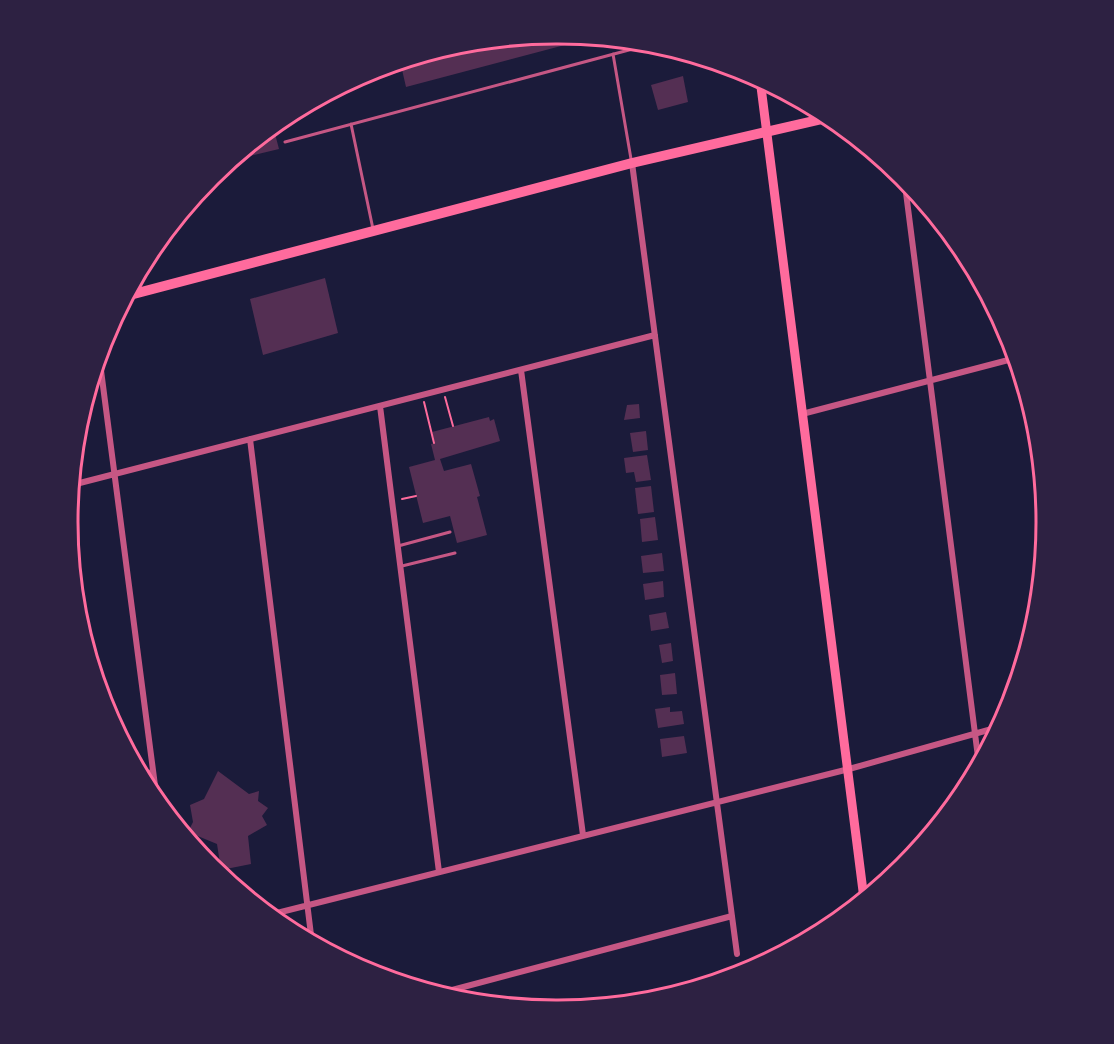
<svg xmlns="http://www.w3.org/2000/svg" width="1114" height="1044" viewBox="0 0 1114 1044" font-family="'Fira Sans Condensed',sans-serif">
<style>
.building{fill:#542f53}
.lines{fill:none;stroke-linecap:round;stroke-linejoin:round}
.path{stroke:#ff6b9d;stroke-width:2}
.service{stroke:#c65784;stroke-width:3}
.minor{stroke:#c65784;stroke-width:6}
.secondary{stroke:#ff6b9d;stroke-width:9}
.primary{stroke:#ff6b9d;stroke-width:10}
.rim{fill:none;stroke:#ff6b9d;stroke-width:3}
</style>
<rect width="100%" height="100%" fill="#1b1b3a"/>
<path class="building" d="M 557,33 L 595,37 L 406,87 L 400,61 L 462,42 Z
M 683,76 L 688,102 L 658,110 L 651,85 Z
M 273,126 L 279,149 L 229,161 Z
M 325,278 L 338,333 L 263,355 L 250,299 Z
M 639,404 L 640,418 L 624,420 L 627,405 Z
M 489,417 L 490,421 L 494,419 L 500,441 L 440,459 L 444,471 L 471,464 L 480,496 L 477,497 L 487,535 L 457,543 L 450,516 L 423,523 L 409,467 L 435,460 L 431,444 L 435,443 L 432,432 Z
M 646,431 L 648,450 L 633,452 L 630,433 Z
M 647,455 L 651,480 L 636,482 L 634,472 L 626,473 L 624,458 Z
M 651,486 L 654,512 L 638,514 L 635,488 Z
M 655,517 L 658,540 L 642,542 L 640,519 Z
M 662,553 L 664,571 L 643,573 L 641,556 Z
M 663,581 L 664,597 L 645,600 L 643,584 Z
M 666,612 L 669,628 L 651,631 L 649,615 Z
M 671,643 L 673,661 L 662,663 L 659,645 Z
M 675,673 L 677,694 L 662,695 L 660,675 Z
M 670,707 L 670,712 L 682,711 L 684,724 L 658,728 L 655,709 Z
M 684,736 L 687,753 L 662,757 L 660,739 Z
M 218,771 L 249,794 L 259,791 L 258,801 L 268,808 L 262,816 L 267,825 L 248,836 L 251,864 L 221,870 L 217,844 L 188,832 L 193,822 L 190,805 L 204,799 Z"/>
<g class="lines">
<path class="path" d="M 445,397 L 453,426
M 424,402 L 434,443
M 402,499 L 416,496"/>
<path class="service" d="M 613,54 L 631,159
M 351,124 L 373,229
M 285,142 L 655,43
M 398,546 L 450,532
M 402,566 L 455,553"/>
<path class="minor" d="M 632,163 L 737,954
M 904,177 L 979,765
M 99,355 L 157,801
M 521,370 L 583,835
M 380,406 L 439,872
M 802,414 L 1016,358
M 250,439 L 312,943
M 72,485 L 655,335
M 140,775 L 153,772
M 269,915 L 849,769 L 999,727
M 437,994 L 732,916"/>
<path class="secondary" d="M 760,79 L 864,899"/>
<path class="primary" d="M 126,296 L 632,163 L 831,117"/>
</g>
<path d="M0 0H1114V1044H0ZM556 44H558A478 478 0 0 1 1036 522V522A478 478 0 0 1 558 1000H556A478 478 0 0 1 78 522V522A478 478 0 0 1 556 44Z" fill="#2d2142" fill-rule="evenodd"/>
<path class="rim" d="M556 44H558A478 478 0 0 1 1036 522V522A478 478 0 0 1 558 1000H556A478 478 0 0 1 78 522V522A478 478 0 0 1 556 44Z"/>
</svg>
